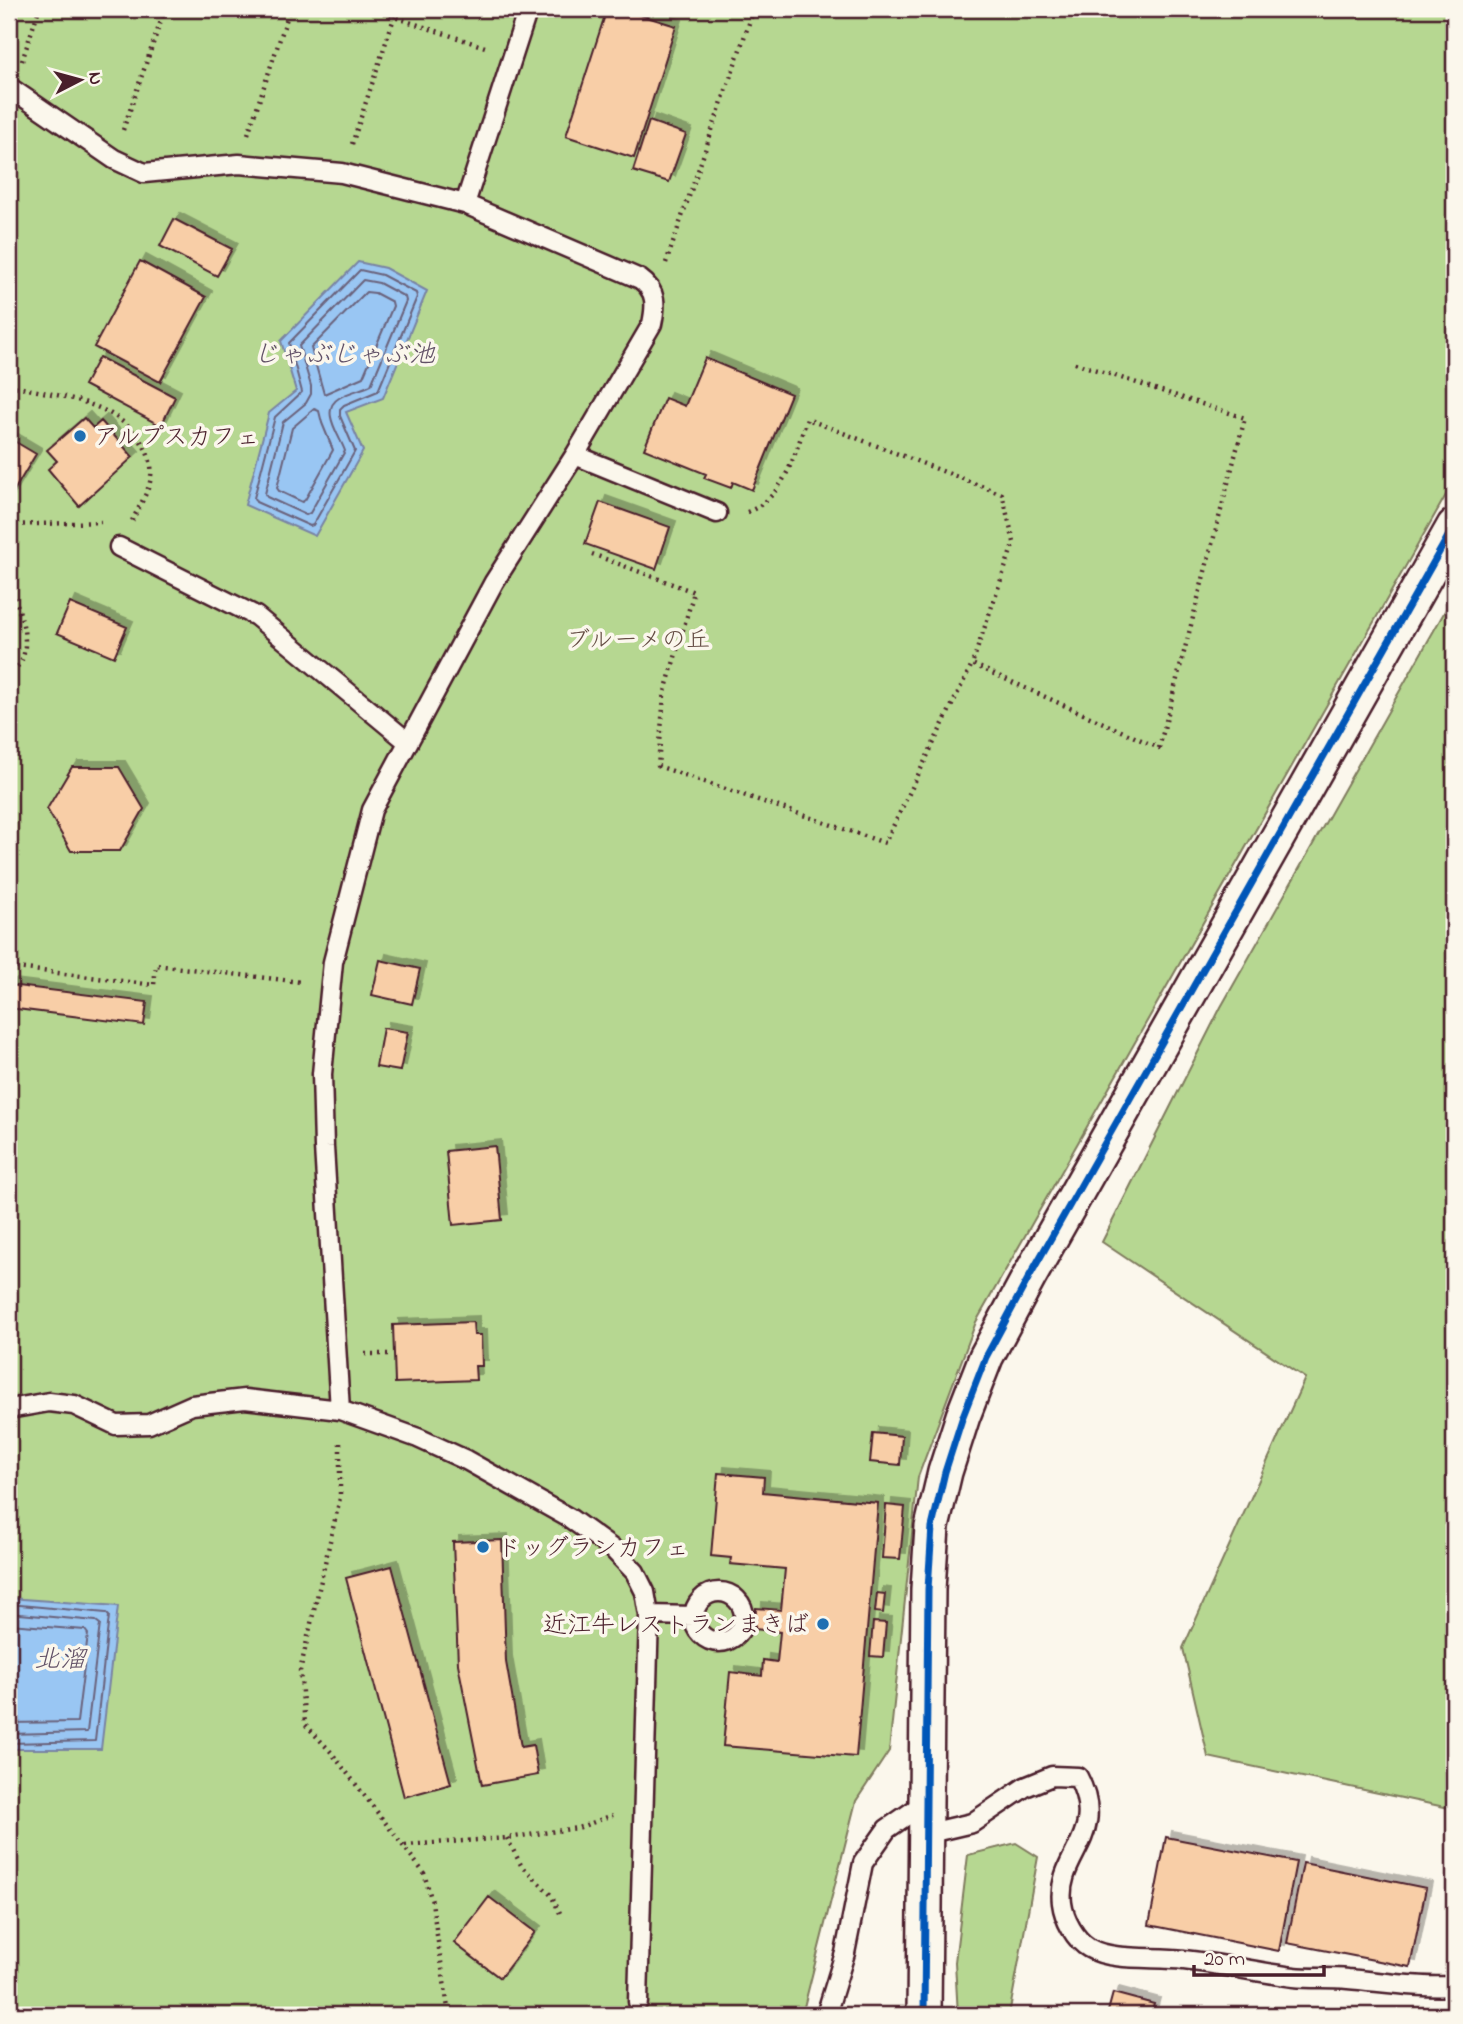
<svg xmlns="http://www.w3.org/2000/svg" width="1463" height="2024" viewBox="0 0 1463 2024" font-family="'Indie Flower','Klee One',sans-serif">
<style>
.green{fill:#b6d791;stroke:#807b5e;stroke-width:2}
.water{fill:#99c6f3;stroke:#7983a3;stroke-width:2}
.lines{fill:none;stroke-linecap:round;stroke-linejoin:round}
.shore{stroke:#6a627b;stroke-width:2}
.building{fill:#f8cea7;stroke:#4a1f2b;stroke-width:2;filter:url(#shadow)}
.service-casing{stroke:#4a1f2b;stroke-width:23}
.minor-casing{stroke:#4a1f2b;stroke-width:38}
.path{stroke:#4a1f2b;stroke-width:4.5;stroke-dasharray:2 5;stroke-linecap:butt}
.service{stroke:#fbf7ec;stroke-width:18}
.minor{stroke:#fbf7ec;stroke-width:33}
.cycleway-casing{stroke:#fbf7ec;stroke-width:11}
.cycleway{stroke:#0057b8;stroke-width:7}
.poi-dot{fill:#1f6fb2;stroke:#fbf7ec;stroke-width:2.5}
.labels{text-anchor:middle;stroke-width:7;stroke-linejoin:round;paint-order:stroke}
.poi-label{font-size:24px;fill:#4a1f2b;stroke:#fbf7ec;text-anchor:start}
.park-label{font-size:24px;fill:#654d44;stroke:#fbf7ec}
.water-label{font-size:26px;font-style:italic;fill:#625167;stroke:#fbf7ec}
</style>
<defs>
<filter id="shadow"><feDropShadow dx="6" dy="-6" stdDeviation="0" flood-color="#0004"/></filter>
</defs>
<rect width="100%" height="100%" fill="#fbf7ec"/>
<filter id="ink" filterUnits="userSpaceOnUse"><feTurbulence type="fractalNoise" baseFrequency=".0143" numOctaves="2"/><feDisplacementMap in="SourceGraphic" scale="14" xChannelSelector="R" yChannelSelector="G"/><feConvolveMatrix kernelMatrix="1 2 1 2 8 2 1 2 1" color-interpolation-filters="sRGB"/></filter>
<g filter="url(#ink)">
<path class="green" d="M 9,9 L 1454,9 L 1454,481 L 976,1322 L 918,1477 L 889,1751 L 856,1801 L 802,2015 L 9,2015 Z
M 1454,595 L 1454,1809 L 1208,1757 L 1183,1648 L 1305,1378 L 1102,1242 L 1221,1007 Z
M 1016,1843 L 1038,1857 L 1009,2015 L 958,2015 L 955,1962 L 968,1855 Z"/>
<path class="water" d="M 358,262 L 385,268 L 427,291 L 383,398 L 346,412 L 363,451 L 315,536 L 245,505 L 269,413 L 296,391 L 281,341 Z
M 9,1598 L 118,1606 L 101,1749 L 9,1749 Z"/>
<g class="lines">
<path class="shore" d="M 360,270 L 382,275 L 416,293 L 417,297 L 378,391 L 344,405 L 340,409 L 340,416 L 355,451 L 313,525 L 310,526 L 256,502 L 254,498 L 275,417 L 302,392 L 289,343 Z
M 363,280 L 379,283 L 405,297 L 406,301 L 371,385 C 361,390 348,392 339,398 C 319,410 340,436 345,451 L 310,513 L 306,515 L 267,497 L 265,494 L 283,422 L 306,403 L 311,394 L 311,386 L 299,346 Z
M 366,292 L 375,293 L 392,302 L 393,306 L 363,377 L 324,394 L 311,348 Z
M 314,409 L 319,411 L 322,423 L 333,450 L 305,500 L 302,502 L 279,491 L 277,488 L 292,428 Z
M 9,1604 L 106,1613 L 109,1616 L 95,1741 L 9,1743
M 9,1613 L 96,1621 L 100,1624 L 87,1732 L 9,1734
M 9,1624 L 85,1630 L 88,1634 L 77,1722 L 9,1723"/>
</g>
<path class="building" d="M 607,9 L 621,9 L 676,26 L 634,158 L 566,136 Z
M 649,121 L 686,134 L 669,182 L 633,171 Z
M 174,219 L 232,249 L 217,276 L 160,246 Z
M 140,261 L 206,297 L 160,382 L 94,347 Z
M 99,357 L 175,397 L 161,426 L 84,385 Z
M 705,358 L 791,394 L 752,490 L 733,482 L 731,488 L 704,478 L 706,474 L 644,449 L 665,398 L 685,406 Z
M 84,418 L 93,428 L 101,421 L 133,457 L 79,506 L 48,469 L 57,461 L 47,450 Z
M 9,438 L 36,454 L 9,499 Z
M 600,502 L 670,527 L 656,569 L 585,544 Z
M 70,603 L 127,627 L 114,657 L 57,633 Z
M 72,767 L 119,767 L 144,809 L 120,851 L 71,851 L 47,809 Z
M 380,960 L 420,969 L 412,1004 L 372,995 Z
M 9,985 L 147,1002 L 144,1025 L 9,1008 Z
M 383,1028 L 408,1032 L 400,1071 L 376,1067 Z
M 495,1146 L 502,1220 L 453,1225 L 446,1151 Z
M 473,1322 L 474,1335 L 481,1335 L 482,1366 L 475,1366 L 476,1380 L 395,1383 L 393,1325 Z
M 873,1433 L 902,1436 L 900,1465 L 870,1462 Z
M 718,1473 L 764,1477 L 763,1492 L 878,1503 L 856,1757 L 723,1746 L 730,1672 L 762,1676 L 763,1660 L 777,1662 L 780,1632 L 755,1629 L 756,1608 L 781,1610 L 785,1569 L 730,1564 L 731,1558 L 711,1556 Z
M 886,1505 L 905,1507 L 900,1559 L 882,1558 Z
M 502,1540 L 506,1662 L 521,1747 L 533,1745 L 538,1775 L 482,1785 L 458,1664 L 453,1542 Z
M 392,1566 L 451,1784 L 404,1797 L 346,1578 Z
M 877,1593 L 885,1594 L 883,1613 L 875,1612 Z
M 873,1622 L 886,1623 L 883,1657 L 870,1656 Z
M 1166,1837 L 1296,1862 L 1279,1951 L 1149,1925 Z
M 1303,1863 L 1426,1888 L 1410,1967 L 1287,1943 Z
M 489,1897 L 535,1932 L 500,1978 L 454,1943 Z
M 1113,1993 L 1154,2004 L 1151,2015 L 1107,2015 Z"/>
<g class="lines">
<g class="service-casing">
<path id="service" d="M 9,87 L 114,159 L 144,173 L 239,164 L 342,173 L 465,204 L 640,279 C 657,291 656,305 652,324 L 575,455 L 494,582 L 372,810 L 333,962 L 322,1074 L 324,1147 L 340,1410
M 465,204 L 528,9
M 575,455 L 717,513
M 119,547 L 256,616 L 408,742
M 9,1409 L 49,1402 L 74,1405 L 116,1425 L 149,1424 L 192,1405 L 245,1399 L 340,1410 L 418,1438 L 466,1460 L 571,1519 L 614,1550 L 635,1572 L 645,1592 L 649,1615 L 638,2002
M694 1617a25 25 0 1 1 50 0a25 25 0 1 1-50 0Z
M 649,1615 L 694,1616
M 925,1834 L 972,1823 L 1025,1787 L 1052,1776 L 1078,1777 C 1109,1837 1056,1854 1062,1903 C 1064,1919 1075,1940 1089,1948 C 1113,1962 1156,1956 1184,1960 C 1221,1964 1257,1972 1294,1977 C 1312,1979 1330,1977 1348,1979 C 1383,1982 1419,1988 1454,1986
M 826,2015 L 845,1953 L 863,1863 L 887,1829 L 926,1802"/>
</g>
<g class="minor-casing">
<path id="minor" d="M 924,2015 L 928,1589 L 932,1527 L 945,1472 L 963,1416 L 986,1357 L 1029,1277 L 1454,526"/>
</g>
<path class="path" d="M 370,9 L 485,47
M 22,61 L 39,9
M 123,130 L 165,9
M 248,134 L 290,9
M 352,144 L 397,9
M 666,263 L 754,9
M 9,385 C 55,396 111,399 140,440 C 147,450 153,464 151,476 C 150,490 138,508 132,521
M 747,512 C 785,498 795,453 807,419 L 1002,494 L 1014,542 L 972,664 L 1159,748 L 1245,418 L 1072,362
M 9,525 L 101,522
M 592,554 L 694,592 L 664,695 L 658,766 L 885,843 L 972,664
M 9,585 C 18,604 32,641 21,662 C 19,666 12,670 9,674
M 9,967 L 154,985 L 156,965 L 301,982
M 365,1354 L 389,1354
M 340,1443 L 340,1498 L 300,1671 L 305,1724 L 331,1752 L 424,1873 L 432,1902 L 449,2015
M 507,1838 L 521,1865 L 551,1895 L 560,1913
M 405,1845 L 507,1838 L 578,1828 L 613,1815"/>
<use href="#service" class="service"/>
<use href="#minor" class="minor"/>
<g class="cycleway-casing">
<path id="cycleway" d="M 924,2015 L 928,1589 L 932,1527 L 945,1472 L 963,1416 L 986,1357 L 1029,1277 L 1454,526"/>
</g>
<use href="#cycleway" class="cycleway"/>
</g>
</g>
<g class="poi-dot">
<circle cx="80" cy="436" r="7"/>
<circle cx="483" cy="1547" r="7"/>
<circle cx="823" cy="1624" r="7"/>
</g>
<g class="labels">
<g class="poi-label">
<text x="94" y="444">アルプスカフェ</text>
<text x="497" y="1555">ドッグランカフェ</text>
<text x="809" y="1632" text-anchor="end">近江牛レストランまきば</text>
</g>
<g class="park-label">
<text x="638" y="647">ブルーメの丘</text>
</g>
<g class="water-label">
<text x="344" y="362">じゃぶじゃぶ池</text>
<text x="60" y="1667">北溜</text>
</g>
</g>
<rect width="1463" height="2024" fill="none" stroke="#fbf7ec" stroke-width="35"/>
<rect x="18" y="18" width="1428" height="1989" fill="none" stroke="#4a1f2b" stroke-width="2.5" filter="url(#ink)"/>
<g transform="translate(80 80) rotate(84)" stroke="#fbf7ec" stroke-width="5" paint-order="stroke">
<path d="M0-5L12 26L0 18L-12 26Z" fill="#4a1f2b"/>
<text y="-10" font-size="19" font-weight="bold" text-anchor="middle" fill="#4a1f2b">N</text>
</g>
<path d="M1194 1965v10h130v-10" fill="none" stroke="#4a1f2b" stroke-width="3.5"/>
<text x="1204" y="1965" font-size="21" fill="#4a1f2b" stroke="#fbf7ec" stroke-width="5" paint-order="stroke">20 m</text>
</svg>
